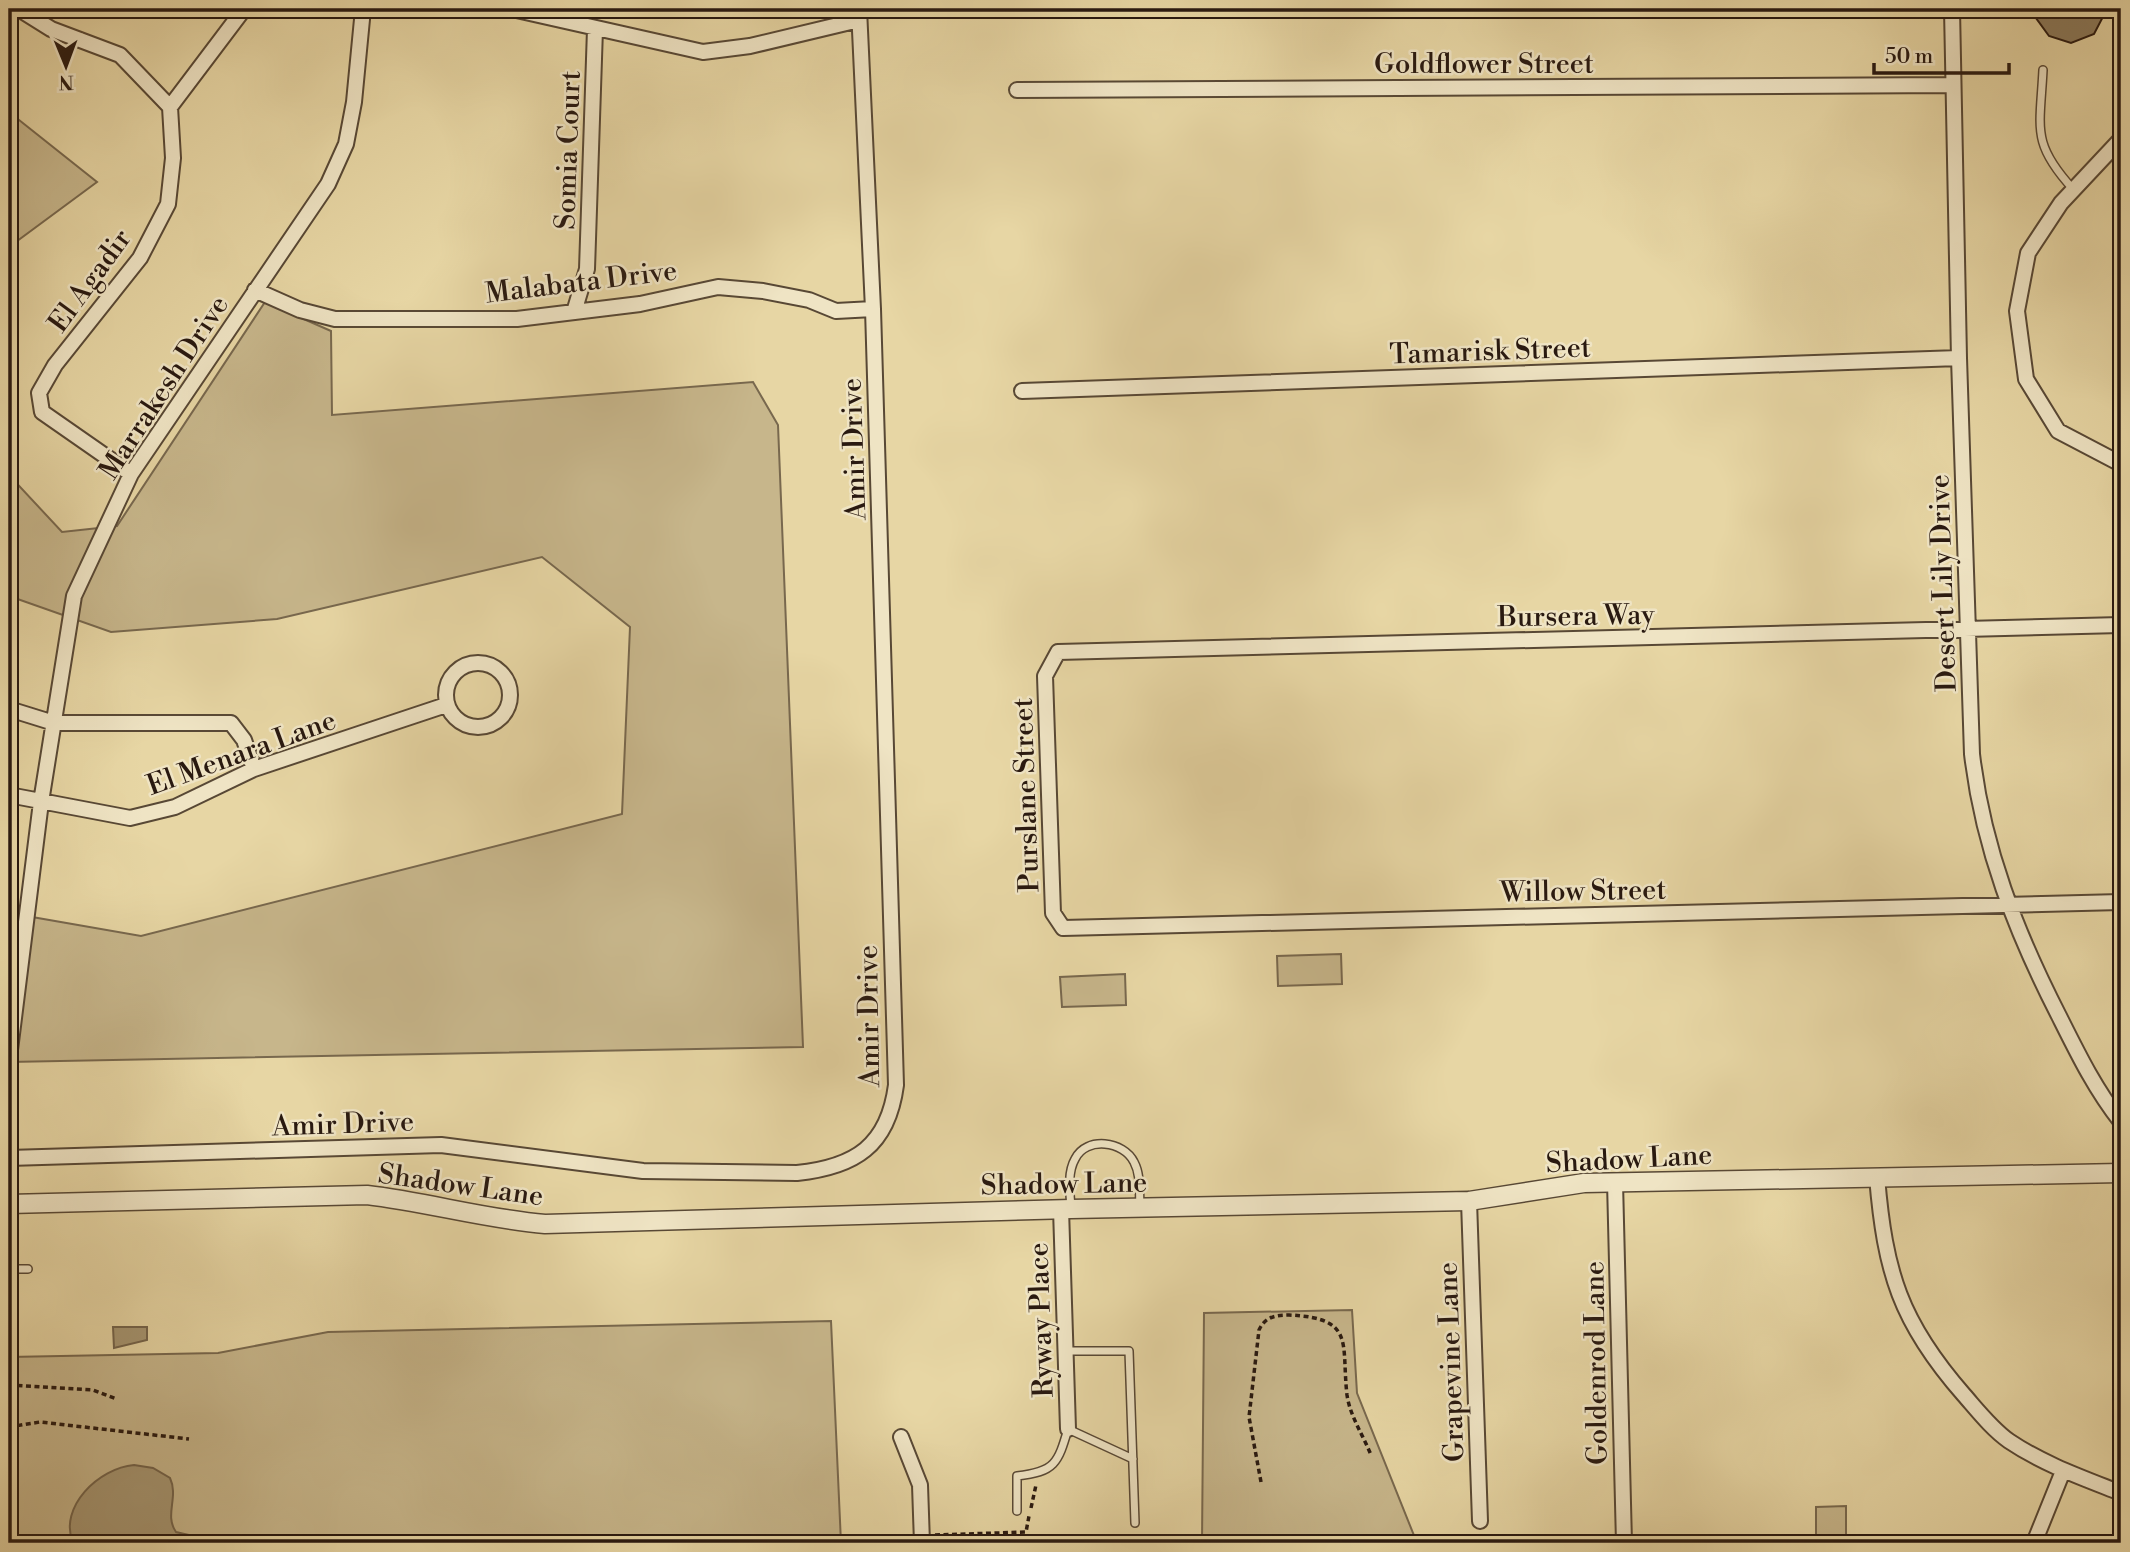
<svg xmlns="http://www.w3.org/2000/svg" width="2130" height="1552" viewBox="0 0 2130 1552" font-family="'Libre Bodoni',serif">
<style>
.green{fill:#c7b68b;stroke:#78684e;stroke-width:2}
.water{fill:#a69672;stroke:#74644b;stroke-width:2}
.building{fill:#8c7b5d;stroke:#291910;stroke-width:2}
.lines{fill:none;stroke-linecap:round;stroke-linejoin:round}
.service-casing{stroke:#584835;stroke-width:10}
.minor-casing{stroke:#584835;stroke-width:18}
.tertiary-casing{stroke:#584835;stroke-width:21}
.path{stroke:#291910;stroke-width:3.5;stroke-dasharray:5 3.5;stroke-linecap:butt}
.service{stroke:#efe4c4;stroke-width:7}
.minor{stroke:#efe4c4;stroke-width:14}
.tertiary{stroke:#efe4c4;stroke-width:18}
.labels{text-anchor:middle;stroke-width:5;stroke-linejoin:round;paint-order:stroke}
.street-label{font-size:28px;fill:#291910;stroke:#efe4c4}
</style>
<rect width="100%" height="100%" fill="#e7d6a4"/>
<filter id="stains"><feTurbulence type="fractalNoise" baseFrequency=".00286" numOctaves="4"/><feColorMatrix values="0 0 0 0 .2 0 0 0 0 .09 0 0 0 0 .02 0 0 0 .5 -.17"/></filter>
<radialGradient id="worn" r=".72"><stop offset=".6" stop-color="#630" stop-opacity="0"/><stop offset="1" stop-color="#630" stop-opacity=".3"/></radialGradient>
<path class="green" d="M 9,112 L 97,182 L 9,247 Z
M 265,302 L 331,331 L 332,415 L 753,382 L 778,425 L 803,1047 L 9,1062 L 9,913 L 141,936 L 622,814 L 630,627 L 542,557 L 277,619 L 111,632 L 9,596 L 9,475 L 62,532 L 117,526 Z
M 1341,954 L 1342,984 L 1278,986 L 1277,956 Z
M 1125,974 L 1126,1005 L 1062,1007 L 1060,977 Z
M 1352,1310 L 1357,1393 L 1417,1543 L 1202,1543 L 1204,1313 Z
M 831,1321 L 841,1543 L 9,1543 L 9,1357 L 218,1353 L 328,1332 Z
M 1846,1506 L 1846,1543 L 1816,1543 L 1816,1507 Z"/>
<path class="water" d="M 113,1327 L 147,1327 L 147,1340 L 114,1348 Z
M 134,1465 L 153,1468 L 170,1478 C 179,1497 164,1515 176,1532 L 223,1543 L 73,1543 C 58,1507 99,1468 134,1465 Z"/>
<path class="building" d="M 2034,9 L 2107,9 L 2094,34 L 2071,43 L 2049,36 L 2036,18 Z"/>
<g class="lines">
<g class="service-casing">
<path id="service" d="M 2043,70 C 2040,129 2031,143 2073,189
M 1071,1208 C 1070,1193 1067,1173 1075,1159 C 1086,1136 1124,1141 1134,1162 C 1141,1175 1139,1191 1140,1205
M 9,1269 L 28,1269
M 1066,1351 L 1129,1351 L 1135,1523
M 1017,1511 L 1017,1476 C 1055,1472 1058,1463 1068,1429 L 1133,1459"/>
</g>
<g class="minor-casing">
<path id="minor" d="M 19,9 L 51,29 L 120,55 L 170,107 L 244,9
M 512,9 L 703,52 L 750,46 L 859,20
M 1952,9 L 1959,358 L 1972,754 C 1983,848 2016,932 2059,1016 C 2078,1054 2095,1089 2121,1122
M 1017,90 L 1952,85
M 2121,139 L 2061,203 L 2028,253 L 2017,311 L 2026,379 L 2058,431 L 2121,464
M 255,290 L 300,310 L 335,319 L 517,319 L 640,304 L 718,287 L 763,291 L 809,300 L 836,311 L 873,309
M 574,312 L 587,269 L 595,29
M 1022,391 L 1959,358
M 131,474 L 42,412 L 39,393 L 55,365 L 140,258 L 168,204 L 173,158 L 170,107
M 2121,625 L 1058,652 L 1045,676 L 1053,913 L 1063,928 L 2121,902
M446 695a32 32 0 1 1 64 0a32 32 0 1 1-64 0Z
M 9,709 L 54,723 L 231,723 L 244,740 L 254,769
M 9,795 L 130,818 L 175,807 L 254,769 L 446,705
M 9,1058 L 41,802 L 74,596 L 131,474 L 328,184 L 346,144 L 354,102 L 363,9
M 9,1158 L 441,1145 L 643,1171 L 797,1173 C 855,1167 888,1146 896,1085 L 873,309 L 859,9
M 1877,1177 C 1885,1272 1900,1322 1964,1395 C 1978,1411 1992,1429 2009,1441 C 2043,1464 2083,1478 2121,1493
M 1615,1182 L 1624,1543
M 1469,1201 L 1480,1521
M 1061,1209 L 1068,1429
M 901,1437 L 920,1485 L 922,1543
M 2034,1543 L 2063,1471"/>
</g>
<g class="tertiary-casing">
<path id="tertiary" d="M 9,1204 L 367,1195 C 427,1202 485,1219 545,1224 L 1071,1209 L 1469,1201 L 1584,1183 L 2121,1173"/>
</g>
<path class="path" d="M 9,1385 L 93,1390 L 117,1399
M 9,1427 L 40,1422 L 189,1439
M 1261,1482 L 1249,1417 L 1259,1330 C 1265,1317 1275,1315 1289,1315 C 1356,1318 1341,1343 1347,1395 C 1350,1416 1363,1435 1371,1455
M 1031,1508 L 1036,1485
M 935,1535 L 1026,1532 L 1029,1516"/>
<use href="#service" class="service"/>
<use href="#minor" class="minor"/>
<use href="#tertiary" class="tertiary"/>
</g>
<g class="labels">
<g class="street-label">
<text x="1484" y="73">Goldflower Street</text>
<text transform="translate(567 150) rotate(-88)" y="10">Somia Court</text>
<text transform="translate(89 280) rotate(-54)" y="10">El Agadir</text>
<text transform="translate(581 281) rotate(-7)" y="10">Malabata Drive</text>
<text transform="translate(1490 350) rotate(-2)" y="10">Tamarisk Street</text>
<text transform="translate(163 387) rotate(-57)" y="10">Marrakesh Drive</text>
<text transform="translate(853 449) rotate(-92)" y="10">Amir Drive</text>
<text transform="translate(1942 583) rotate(-92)" y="10">Desert Lily Drive</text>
<text transform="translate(1576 615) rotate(-1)" y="10">Bursera Way</text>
<text transform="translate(241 752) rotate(-20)" y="10">El Menara Lane</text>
<text transform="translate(1025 795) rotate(-92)" y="10">Purslane Street</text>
<text transform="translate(1583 890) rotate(-1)" y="10">Willow Street</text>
<text transform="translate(868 1016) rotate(-91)" y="10">Amir Drive</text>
<text transform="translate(343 1123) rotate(-2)" y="10">Amir Drive</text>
<text transform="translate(1629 1158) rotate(-3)" y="10">Shadow Lane</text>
<text transform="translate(1064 1183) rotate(-1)" y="10">Shadow Lane</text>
<text transform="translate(461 1184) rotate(8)" y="10">Shadow Lane</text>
<text transform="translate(1040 1320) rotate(-92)" y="10">Ryway Place</text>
<text transform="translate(1450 1362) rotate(-92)" y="10">Grapevine Lane</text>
<text transform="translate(1595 1363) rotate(-91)" y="10">Goldenrod Lane</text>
</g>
</g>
<rect width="2130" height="1552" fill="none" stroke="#e7d6a4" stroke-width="35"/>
<rect x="10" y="10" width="2109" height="1531" fill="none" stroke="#291910" stroke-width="3.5"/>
<rect x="18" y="18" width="2095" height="1517" fill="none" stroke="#291910" stroke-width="2"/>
<g transform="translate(66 66) rotate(179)" stroke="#efe4c4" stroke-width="5" paint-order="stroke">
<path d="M0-5L12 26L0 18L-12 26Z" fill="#291910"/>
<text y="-10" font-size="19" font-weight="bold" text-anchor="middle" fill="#291910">N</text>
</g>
<path d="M1874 63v10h135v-10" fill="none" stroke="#291910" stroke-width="3.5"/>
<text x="1885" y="63" font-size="21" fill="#291910" stroke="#efe4c4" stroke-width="5" paint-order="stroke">50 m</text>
<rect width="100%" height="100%" filter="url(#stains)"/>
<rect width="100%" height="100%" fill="url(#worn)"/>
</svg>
